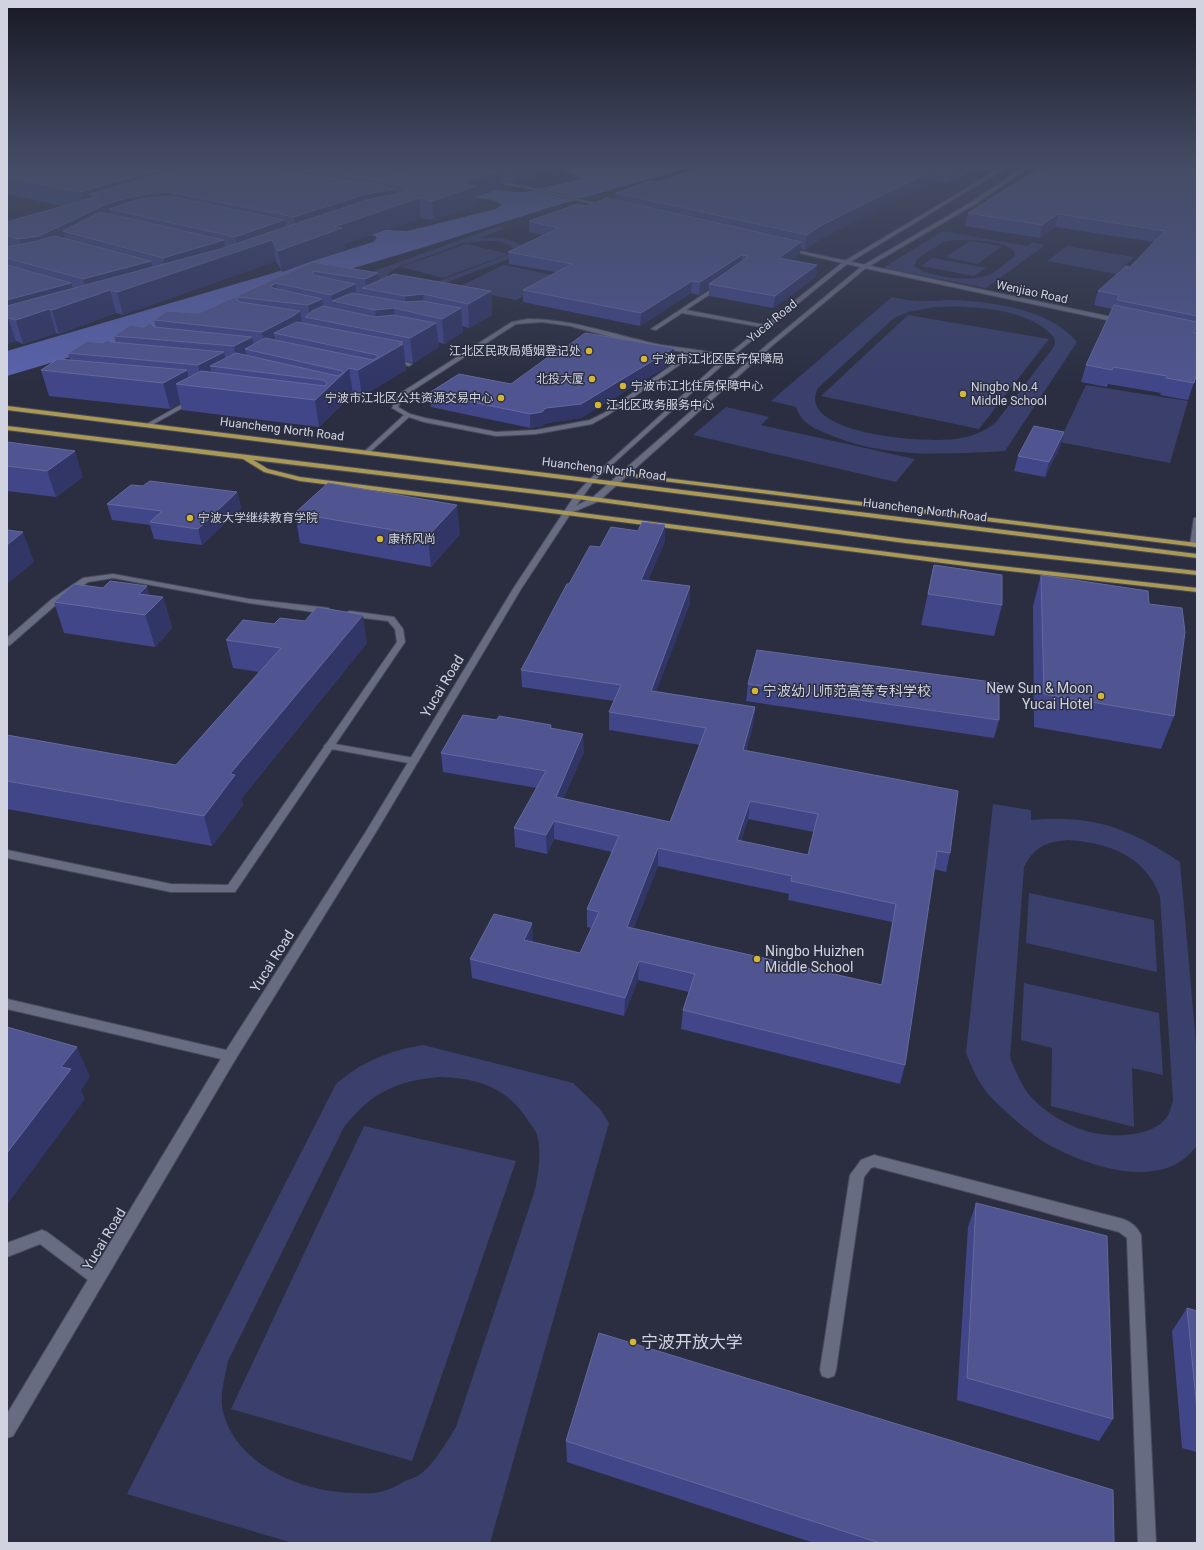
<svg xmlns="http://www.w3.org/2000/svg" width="1204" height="1550" viewBox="0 0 1204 1550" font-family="Roboto,'Noto Sans SC',sans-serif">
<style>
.green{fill:#3a406b;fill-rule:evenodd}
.water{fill:#5a63ad}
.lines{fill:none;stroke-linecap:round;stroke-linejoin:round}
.canal{fill:#5a63ad;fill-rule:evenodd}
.service-casing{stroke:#494b5b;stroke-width:2}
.minor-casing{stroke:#494b5b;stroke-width:2}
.tertiary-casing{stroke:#494b5b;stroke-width:2}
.secondary-casing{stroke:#494b5b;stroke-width:2}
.primary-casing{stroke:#494b5b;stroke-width:2}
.service{fill:#686c82;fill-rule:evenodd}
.minor{fill:#686c82;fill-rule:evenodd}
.tertiary{fill:#686c82;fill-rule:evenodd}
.secondary{fill:#686c82;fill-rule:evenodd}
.primary{fill:#a95;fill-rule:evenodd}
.wall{fill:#414688;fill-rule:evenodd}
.shaded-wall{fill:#323667}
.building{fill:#505591;stroke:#64699e;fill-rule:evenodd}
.poi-dot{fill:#d4b635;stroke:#2b2e41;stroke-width:1.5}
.labels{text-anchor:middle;stroke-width:3;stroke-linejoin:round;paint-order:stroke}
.far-street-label{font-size:12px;fill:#d1d4e0;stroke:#2b2e41}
.far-poi-label{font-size:12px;fill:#d1d4e0;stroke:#2b2e41;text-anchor:start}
.street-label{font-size:14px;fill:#d1d4e0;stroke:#2b2e41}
.poi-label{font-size:14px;fill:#d1d4e0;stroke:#2b2e41;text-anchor:start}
.near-poi-label{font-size:17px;fill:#d1d4e0;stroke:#2b2e41;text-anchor:start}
</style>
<rect width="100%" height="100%" fill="#2b2e41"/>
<path class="green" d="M 499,226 L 506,228 L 480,238 C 494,238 512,237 523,247 L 514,257 L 445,283 L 383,283 L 378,279 L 349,280 ZM 483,241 C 492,241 508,240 513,249 L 507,255 L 437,282 L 388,278 L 388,274 L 396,268 L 463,243 Z
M 943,231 L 1027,246 L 1032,242 L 1045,245 L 986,288 L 883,268 ZM 956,240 C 973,240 1005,239 1015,253 L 1014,257 C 1006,262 999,270 991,274 C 972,283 931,278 914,266 L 917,259 L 943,242 Z
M 970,241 L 1002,246 L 978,264 L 945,257 Z
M 467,244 L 508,254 L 443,278 L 400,267 Z
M 1067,246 L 1134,257 L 1116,274 L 1047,261 Z
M 933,258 L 986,268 L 974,276 L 921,266 Z
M 504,265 L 562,277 L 516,300 L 456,288 Z
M 892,297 C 900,298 908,301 916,301 C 927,302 939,300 950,300 C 991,301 1049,309 1077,342 L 1005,451 C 944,454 888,459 830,435 C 815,429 801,423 796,407 L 771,401 ZM 934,307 C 971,305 1028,308 1054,337 L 1055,344 L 1053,348 L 996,422 C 985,432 970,437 955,439 C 929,443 794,435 818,388 L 894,318 L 908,312 Z
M 908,315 L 1049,339 L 979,429 L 821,396 Z
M 1086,385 L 1188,401 L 1170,463 L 1059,442 Z
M 726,407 L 769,417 L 761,425 L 915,459 L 896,482 L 693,435 Z
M 993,804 L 1031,810 L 1031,820 C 1092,814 1129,828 1180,862 L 1197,1055 L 1197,1145 C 1164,1194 1085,1166 1044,1142 C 1028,1132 1002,1109 989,1095 C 978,1082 972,1068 966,1053 ZM 1068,840 C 1109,843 1144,855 1160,896 L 1173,1101 C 1171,1106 1170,1114 1166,1118 C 1152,1138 1108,1138 1086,1131 C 1067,1125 1046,1113 1032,1098 C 1022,1088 1016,1071 1010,1058 L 1024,867 C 1034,847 1046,842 1068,840 Z
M 1029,893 L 1154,920 L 1157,972 L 1026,943 Z
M 1024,983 L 1159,1013 L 1163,1075 L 1132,1068 L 1134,1127 L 1051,1106 L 1052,1048 L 1021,1040 Z
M 423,1045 L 573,1083 L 600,1109 L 609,1123 L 490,1543 L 293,1543 L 127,1494 L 336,1084 C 363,1061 388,1051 423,1045 ZM 440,1077 C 477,1078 506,1087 527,1119 C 530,1124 536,1130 537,1135 C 542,1151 538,1178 534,1193 L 456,1427 C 446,1443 436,1461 422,1473 C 417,1477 411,1479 405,1481 C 398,1485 389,1490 380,1492 C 373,1494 364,1493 356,1493 C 305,1493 237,1467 223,1412 C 219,1396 225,1377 228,1361 L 344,1127 C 372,1092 396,1081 440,1077 Z
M 364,1126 L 516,1161 L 412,1461 L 231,1409 Z"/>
<path class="water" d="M 555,167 L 691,167 L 555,206 L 418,249 L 124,336 L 7,373 L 7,351 L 270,274 L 373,242 L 377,238 L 375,236 L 298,221 L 308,215 L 389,230 L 407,231 L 496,209 L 502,204 L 493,200 L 396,188 L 463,184 L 513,192 L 525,192 L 581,179 L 578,176 Z"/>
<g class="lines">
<path class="canal" d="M 152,323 L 157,325 L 160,328 L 157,331 L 7,376 L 7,366 Z"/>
<g class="service-casing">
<path id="service" d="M 970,167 L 985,167 L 1002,171 L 1000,172 L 974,168 L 959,177 L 956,176 Z
M 719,284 L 722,286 L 721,287 L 686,310 L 765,325 L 767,326 L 767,328 L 682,313 L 656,330 L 651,329 Z
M 528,319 C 574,319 617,336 661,345 C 674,347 722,352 730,358 L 727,360 L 695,354 L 608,415 L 592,424 L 536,434 L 496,436 L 424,422 L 409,417 L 369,453 L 365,453 L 365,451 L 404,415 L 392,408 L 399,394 L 512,322 ZM 542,322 L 570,326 L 637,344 L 689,353 L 604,413 L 590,420 L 536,430 L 496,432 L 425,418 L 410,414 L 398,407 L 404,396 L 516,324 Z
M 392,359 L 412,364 L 409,366 L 390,362 L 389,361 Z
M 193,398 L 196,400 L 195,401 L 150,426 L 145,425 Z
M 1194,518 L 1197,518 L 1197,546 L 1194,547 L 1190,545 Z
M 113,574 L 249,599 L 328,608 L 332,611 L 328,614 L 249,603 L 113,578 L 88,582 L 58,603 L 10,645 L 7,646 L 7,638 L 52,599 L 83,578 Z
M 350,611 L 394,617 L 403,629 L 405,642 L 235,892 L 171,892 L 7,858 L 7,850 L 171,884 L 228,885 L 397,642 L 395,629 L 388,621 L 347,616 L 346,614 L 347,612 Z
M 7,999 L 230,1051 L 235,1052 L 236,1056 L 235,1060 L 230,1061 L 7,1009 Z
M 874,1155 L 1123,1219 C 1131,1222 1138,1228 1141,1235 L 1156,1543 L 1138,1543 L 1127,1238 L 1119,1232 L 874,1167 L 871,1168 L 864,1177 L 836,1370 L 834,1376 L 828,1378 L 822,1376 L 820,1370 L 850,1175 L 861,1160 Z
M 42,1230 L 47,1232 L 102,1273 L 105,1278 L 102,1283 L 97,1285 L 92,1283 L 40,1244 L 7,1257 L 7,1243 Z"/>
</g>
<g class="minor-casing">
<path id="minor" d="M 329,743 L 414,758 L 419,761 L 414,764 L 326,748 L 324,746 L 326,744 Z"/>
</g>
<g class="tertiary-casing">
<path id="tertiary" d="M 416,167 L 427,170 L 425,171 L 405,167 Z
M 489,180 L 525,186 L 607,206 L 605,207 L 525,188 L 490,182 Z
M 786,248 L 1121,319 L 1124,321 L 1121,323 L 864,268 L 786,250 Z"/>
</g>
<g class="secondary-casing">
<path id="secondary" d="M 1002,167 L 1007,167 L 847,264 L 729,359 L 594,481 L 576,506 L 593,497 L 769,343 L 862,266 L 970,203 L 1024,167 L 1029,167 L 974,205 L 866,268 L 773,345 L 599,501 L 571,513 L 521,589 L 376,832 L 235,1060 L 13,1436 L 7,1438 L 7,1414 L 225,1052 L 367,830 L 513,589 L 575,495 L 590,479 L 725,357 L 843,262 Z"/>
</g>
<g class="primary-casing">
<path id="primary" d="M 7,406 L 1197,554 L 1197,558 L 7,410 Z
M 7,426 L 578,495 L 905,539 L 1197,571 L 1197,575 L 905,543 L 578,499 L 253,460 L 268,469 L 300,477 L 974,563 L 1197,588 L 1197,592 L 974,567 L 300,481 L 264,472 L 243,459 L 7,430 Z
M 624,473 L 1197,543 L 1197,547 L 622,476 L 621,475 Z"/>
</g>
<use href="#service" class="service"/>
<use href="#minor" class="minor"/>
<use href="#tertiary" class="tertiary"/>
<use href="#secondary" class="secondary"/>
<use href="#primary" class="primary"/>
</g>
<path class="wall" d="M 7,167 L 383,167 L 402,171 L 413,167 L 557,167 L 515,183 L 503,181 L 503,187 L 476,197 L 477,205 L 434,220 L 421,218 L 344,244 L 345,249 L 282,272 L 276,261 L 123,315 L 116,313 L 59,334 L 56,333 L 23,344 L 16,341 L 7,344 L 7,222 L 62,206 L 7,194 Z
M 967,167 L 958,173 L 957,178 L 949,183 L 934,181 L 820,239 L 805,250 L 800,248 L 800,254 L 791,260 L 817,265 L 816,277 L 773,308 L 709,296 L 709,288 L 699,295 L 691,293 L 640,326 L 523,302 L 523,290 L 556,272 L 509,264 L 508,252 L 543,235 L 529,232 L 529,221 L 586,206 L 615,200 L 616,193 L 659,182 Z
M 1197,167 L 1197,376 L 1196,376 L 1188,400 L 1160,395 L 1161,393 L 1108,384 L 1107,387 L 1081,382 L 1086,365 L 1112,309 L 1094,305 L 1098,291 L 1130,267 L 1154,242 L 1055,227 L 1040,238 L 965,226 L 968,213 L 1046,170 Z
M 312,262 L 379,280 L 491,291 L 492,315 L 469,328 L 462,326 L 463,332 L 444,344 L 438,342 L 439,347 L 413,363 L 405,361 L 406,370 L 362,396 L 353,394 L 319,427 L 182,410 L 180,403 L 170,409 L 49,396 L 41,370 L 70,360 L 68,353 L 103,343 L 116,343 L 114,336 L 144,327 L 156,327 L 154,320 L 199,313 Z
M 674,362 L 581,418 L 547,423 L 542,426 L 530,428 L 431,407 L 429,393 L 511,384 Z
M 1064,432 L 1060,447 L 1045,477 L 1014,471 L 1018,456 Z
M 7,442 L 83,477 L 56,497 L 7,491 Z
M 143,486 L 237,492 L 241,508 L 202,545 L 154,539 L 150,525 L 112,520 L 107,504 Z
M 295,513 L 460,534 L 431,567 L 300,543 Z
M 665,525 L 665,541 L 648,580 L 690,586 L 690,603 L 656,691 L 755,707 L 753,725 L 746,751 L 950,853 L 946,872 L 934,869 L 905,1065 L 900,1084 L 681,1029 L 683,1010 L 689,992 L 638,980 L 624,1016 L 472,978 L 470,959 L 533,942 L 580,953 L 591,928 L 587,927 L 587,909 L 612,852 L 554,839 L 547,854 L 515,847 L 514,828 L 537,788 L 443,772 L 441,753 L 497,720 L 551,725 L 552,729 L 584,752 L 563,799 L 670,822 L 700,745 L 609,730 L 609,712 L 614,701 L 522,687 L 521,670 L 569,584 L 638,531 ZM 748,819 L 814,832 L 808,855 L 741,841 ZM 658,866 L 789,894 L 788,900 L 892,922 L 881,985 L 633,928 Z
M 934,565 L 1002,605 L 994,636 L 921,625 Z
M 1041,575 L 1149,604 L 1174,716 L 1161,749 L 1034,727 L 1033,606 Z
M 149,595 L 163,597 L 172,628 L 155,647 L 64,633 L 54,602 Z
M 226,640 L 367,643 L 241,799 L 243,805 L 212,846 L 7,809 L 7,735 L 176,765 L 259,672 L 233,668 Z
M 748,684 L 999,720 L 994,738 L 746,701 Z
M 976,1203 L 1113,1419 L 1099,1441 L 957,1400 L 968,1227 Z
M 1187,1308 L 1197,1311 L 1197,1452 L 1182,1448 L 1172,1331 Z
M 566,1441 L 1114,1543 L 814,1543 L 567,1462 Z"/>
<path class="shaded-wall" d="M 168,167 L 231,167 L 231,169 L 138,195 L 148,194 L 169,192 L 173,212 L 152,213 L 139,216 L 109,209 L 113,223 L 85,237 L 63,231 L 67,245 L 45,256 L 25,260 L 19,239 L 39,236 L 104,205 L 102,206 L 99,196 L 90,194 L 94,208 L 85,211 L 80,192 Z
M 523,167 L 557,167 L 515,183 L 514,170 Z
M 956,167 L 967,167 L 958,173 L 957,178 L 949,183 L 951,171 Z
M 502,169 L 503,187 L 476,197 L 477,205 L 434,220 L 432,201 L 462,183 Z
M 936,169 L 934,181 L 820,239 L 805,250 L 807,235 L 822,225 Z
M 394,189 L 396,206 L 419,198 L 421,218 L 344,244 L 345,249 L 282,272 L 278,251 L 297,237 L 294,217 L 366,194 Z
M 1058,214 L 1055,227 L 1040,238 L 1042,225 Z
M 284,220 L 288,241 L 272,240 L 276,261 L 123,315 L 117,292 L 110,290 L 116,313 L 59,334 L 52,310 L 49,309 L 56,333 L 23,344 L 16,320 L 8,318 L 16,341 L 7,344 L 7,300 L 71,283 L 77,302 L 88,298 L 83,279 L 151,261 L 155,279 L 167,275 L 163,258 L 224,240 L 227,255 L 238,251 L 235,237 Z
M 7,242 L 8,242 L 13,260 L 7,258 Z
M 801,242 L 800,254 L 778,270 L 779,258 Z
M 742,255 L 741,267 L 709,284 L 709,288 L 699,295 L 700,282 Z
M 817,265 L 816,277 L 773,308 L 775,296 Z
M 378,273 L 380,291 L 366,289 L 365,279 Z
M 692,281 L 691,293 L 640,326 L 641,313 Z
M 276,283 L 280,302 L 271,286 Z
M 355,284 L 358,307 L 332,302 L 331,295 Z
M 491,291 L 492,315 L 469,328 L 468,304 Z
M 423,294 L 425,315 L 406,311 L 405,296 Z
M 322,299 L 325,321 L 310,318 L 308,305 Z
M 394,308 L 396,333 L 378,331 L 375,310 Z
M 461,308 L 463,332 L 444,344 L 442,319 Z
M 300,311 L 304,335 L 274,333 L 277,351 L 266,354 L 262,332 Z
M 436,323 L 439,347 L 413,363 L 410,338 Z
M 1197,328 L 1197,337 L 1193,332 Z
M 252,337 L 255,351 L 245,349 L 248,366 L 238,370 L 234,346 Z
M 403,342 L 406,370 L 362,396 L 358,370 Z
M 674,348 L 674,362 L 581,418 L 547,423 L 542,426 L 530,428 L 530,414 Z
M 224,352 L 227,368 L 210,366 L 214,385 L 203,387 L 198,365 Z
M 349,368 L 353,394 L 319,427 L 315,400 Z
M 187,370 L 191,386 L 176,384 L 180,403 L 170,409 L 163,383 Z
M 1064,432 L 1060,447 L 1045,477 L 1049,462 Z
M 75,451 L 83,477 L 56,497 L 47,471 Z
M 237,492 L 241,508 L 202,545 L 198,529 Z
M 457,505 L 460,534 L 431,567 L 428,536 Z
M 665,525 L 665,541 L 641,596 L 641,580 Z
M 23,532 L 34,562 L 7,584 L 7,545 Z
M 147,586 L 153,608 L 163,597 L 172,628 L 155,647 L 139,594 Z
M 690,586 L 690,603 L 650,708 L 651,691 Z
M 363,615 L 367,643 L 241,799 L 243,805 L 212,846 L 204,816 L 230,774 Z
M 755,707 L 753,725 L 741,768 L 743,750 Z
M 583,734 L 584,752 L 556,816 L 556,797 Z
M 750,801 L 748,819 L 735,859 L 737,840 Z
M 554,821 L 554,839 L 547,854 L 546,835 Z
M 658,848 L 658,866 L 627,946 L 627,927 Z
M 532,923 L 533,942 L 524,940 Z
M 639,961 L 638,980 L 624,1016 L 625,998 Z
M 77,1047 L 90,1077 L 81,1090 L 85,1099 L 7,1205 L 7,1153 L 61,1067 Z"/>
<path class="building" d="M 7,167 L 168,167 L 80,192 L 7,177 Z
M 186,167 L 261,167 L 283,172 L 376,184 L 394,189 L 366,194 L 294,217 L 169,192 L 148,194 L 127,198 L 107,204 L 39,236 L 19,239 L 7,236 L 7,222 L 99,196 L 90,194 Z
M 285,167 L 383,167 L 402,171 L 413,167 L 493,167 L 502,169 L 462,183 L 476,186 L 432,201 L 419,198 L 334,227 L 342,228 L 278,251 L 272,240 L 117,292 L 110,290 L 52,310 L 49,309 L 16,320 L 8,318 L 7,318 L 7,306 L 220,249 L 348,206 L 370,199 L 403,193 L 408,187 L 376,180 Z
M 497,167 L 523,167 L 514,170 Z
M 700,167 L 956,167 L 951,171 L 936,169 L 822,225 L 807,235 L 616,193 L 649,181 L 659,182 Z
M 1049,167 L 1197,167 L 1197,316 L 1117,300 L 1119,295 L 1098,291 L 1126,266 L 1130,267 L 1165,231 L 1058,214 L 1042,225 L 968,213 L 1038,169 L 1046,170 Z
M 169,196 L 284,220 L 235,237 L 109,209 L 140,199 Z
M 607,198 L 801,242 L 779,258 L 817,265 L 775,296 L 709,284 L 748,257 L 747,256 L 742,255 L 700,282 L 692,281 L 641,313 L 523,290 L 572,264 L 508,252 L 559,228 L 529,221 L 577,204 L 586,206 Z
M 100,212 L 224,240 L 163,258 L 63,231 Z
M 55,236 L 151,261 L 83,279 L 7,258 L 7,247 L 37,241 Z
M 312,262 L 378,273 L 365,279 L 313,271 L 313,275 L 355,284 L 331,295 L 276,283 L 271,286 L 273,288 L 322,299 L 308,305 L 237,297 L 237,300 L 240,302 L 300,311 L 293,316 L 262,332 L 154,320 L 167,311 L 199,313 Z
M 7,265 L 71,283 L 7,300 Z
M 394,274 L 491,291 L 468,304 L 423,294 L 405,296 L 362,288 Z
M 352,293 L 404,302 L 423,301 L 461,308 L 442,319 L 394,308 L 375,310 L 332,301 Z
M 1114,305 L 1197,322 L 1197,328 L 1193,332 L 1197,332 L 1197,373 L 1194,383 L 1166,378 L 1167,376 L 1113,367 L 1112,370 L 1086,365 Z
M 323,306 L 375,317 L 393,315 L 436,323 L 410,338 L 305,317 L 312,311 Z
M 297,322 L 403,342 L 399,344 L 403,344 L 358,370 L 349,368 L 315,400 L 176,384 L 201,371 L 325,386 L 327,383 L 323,380 L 210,366 L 236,353 L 338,376 L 343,373 L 342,371 L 245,349 L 265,338 L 373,360 L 378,357 L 377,355 L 274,333 Z
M 150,323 L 154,327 L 252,337 L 234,346 L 114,336 L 130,325 L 144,327 Z
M 585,333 L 674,348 L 581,404 L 546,408 L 542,412 L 530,414 L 429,393 L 459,374 L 511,384 L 562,347 L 565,348 Z
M 107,340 L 111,342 L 224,352 L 198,365 L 68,353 L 87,341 L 103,343 Z
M 58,359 L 187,370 L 163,383 L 41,370 Z
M 1034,426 L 1064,432 L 1049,462 L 1018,456 Z
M 7,442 L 75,451 L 47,471 L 7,466 Z
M 150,481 L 237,492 L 198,529 L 150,522 L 162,511 L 107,504 L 131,485 L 143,486 Z
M 328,483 L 457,505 L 428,536 L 295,513 Z
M 642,522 L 665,525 L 641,580 L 690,586 L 651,691 L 755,707 L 743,750 L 958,791 L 950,853 L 937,851 L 905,1065 L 683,1010 L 695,974 L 639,961 L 625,998 L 470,959 L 494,914 L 532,923 L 524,940 L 580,953 L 599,912 L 587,909 L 619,836 L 554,821 L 546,835 L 514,828 L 546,771 L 441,753 L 463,715 L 497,720 L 499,716 L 551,725 L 550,728 L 583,734 L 556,797 L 670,822 L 706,728 L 609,712 L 621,685 L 521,670 L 567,584 L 569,584 L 590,546 L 600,547 L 611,527 L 638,531 ZM 750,801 L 818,814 L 808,855 L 737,840 ZM 658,848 L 792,876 L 791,881 L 896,904 L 882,985 L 627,927 Z
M 7,530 L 23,532 L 7,545 Z
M 934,565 L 1002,575 L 1002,605 L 928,594 Z
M 1041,575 L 1148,591 L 1149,604 L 1182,608 L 1185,632 L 1174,716 L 1044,694 Z
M 110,581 L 147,586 L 139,594 L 163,597 L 145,615 L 54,602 L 74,584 L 103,588 Z
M 317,607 L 363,615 L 230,774 L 235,775 L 204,816 L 7,781 L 7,735 L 176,765 L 281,648 L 226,640 L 243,620 L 274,624 L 280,618 L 305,621 Z
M 757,650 L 999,683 L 999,720 L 748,684 Z
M 7,1027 L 77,1047 L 61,1067 L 71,1069 L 7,1153 Z
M 976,1203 L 1107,1236 L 1113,1419 L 967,1378 Z
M 1187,1308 L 1197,1311 L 1197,1410 Z
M 599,1333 L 1113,1490 L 1114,1543 L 880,1543 L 566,1441 Z"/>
<linearGradient id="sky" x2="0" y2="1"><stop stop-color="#181924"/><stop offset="0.43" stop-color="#444c65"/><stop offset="1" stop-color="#444c65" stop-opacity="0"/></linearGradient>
<rect width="1204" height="384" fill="url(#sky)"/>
<g class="poi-dot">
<circle cx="589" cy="351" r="4"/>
<circle cx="644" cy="359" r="4"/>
<circle cx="592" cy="379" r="4"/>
<circle cx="623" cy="386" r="4"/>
<circle cx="963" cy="394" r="4"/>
<circle cx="501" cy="398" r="4"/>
<circle cx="598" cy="405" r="4"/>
<circle cx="190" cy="518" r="4"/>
<circle cx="380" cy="539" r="4"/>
<circle cx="755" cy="691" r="4"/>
<circle cx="1101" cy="696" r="4"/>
<circle cx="757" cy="959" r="4"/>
<circle cx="633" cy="1342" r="4"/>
</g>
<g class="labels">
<g class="far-street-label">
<text transform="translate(1032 292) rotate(12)" y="4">Wenjiao Road</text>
<text transform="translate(772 321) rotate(-39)" y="4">Yucai Road</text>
<text transform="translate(282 429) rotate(7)" y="4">Huancheng North Road</text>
<text transform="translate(604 469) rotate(7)" y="4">Huancheng North Road</text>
<text transform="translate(925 510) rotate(7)" y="4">Huancheng North Road</text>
</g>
<g class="far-poi-label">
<text x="581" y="355" text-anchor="end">江北区民政局婚姻登记处</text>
<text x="652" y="363">宁波市江北区医疗保障局</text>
<text x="584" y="383" text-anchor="end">北投大厦</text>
<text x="631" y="390">宁波市江北住房保障中心</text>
<text x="971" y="391">Ningbo No.4<tspan x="971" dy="14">Middle School</tspan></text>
<text x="493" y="402" text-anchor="end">宁波市江北区公共资源交易中心</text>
<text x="606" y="409">江北区政务服务中心</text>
<text x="198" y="522">宁波大学继续教育学院</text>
<text x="388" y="543">康桥风尚</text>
</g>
<g class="street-label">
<text transform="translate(442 686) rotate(-59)" y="5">Yucai Road</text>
<text transform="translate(272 961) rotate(-58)" y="5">Yucai Road</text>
<text transform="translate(104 1239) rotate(-59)" y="5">Yucai Road</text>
</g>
<g class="poi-label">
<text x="1093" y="693" text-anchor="end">New Sun &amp; Moon<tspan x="1093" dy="16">Yucai Hotel</tspan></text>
<text x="763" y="696">宁波幼儿师范高等专科学校</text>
<text x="765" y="956">Ningbo Huizhen<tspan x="765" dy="16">Middle School</tspan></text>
</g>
<g class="near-poi-label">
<text x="641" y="1348">宁波开放大学</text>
</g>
</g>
<rect width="1204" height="1550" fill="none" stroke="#d1d4e0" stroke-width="16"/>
</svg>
